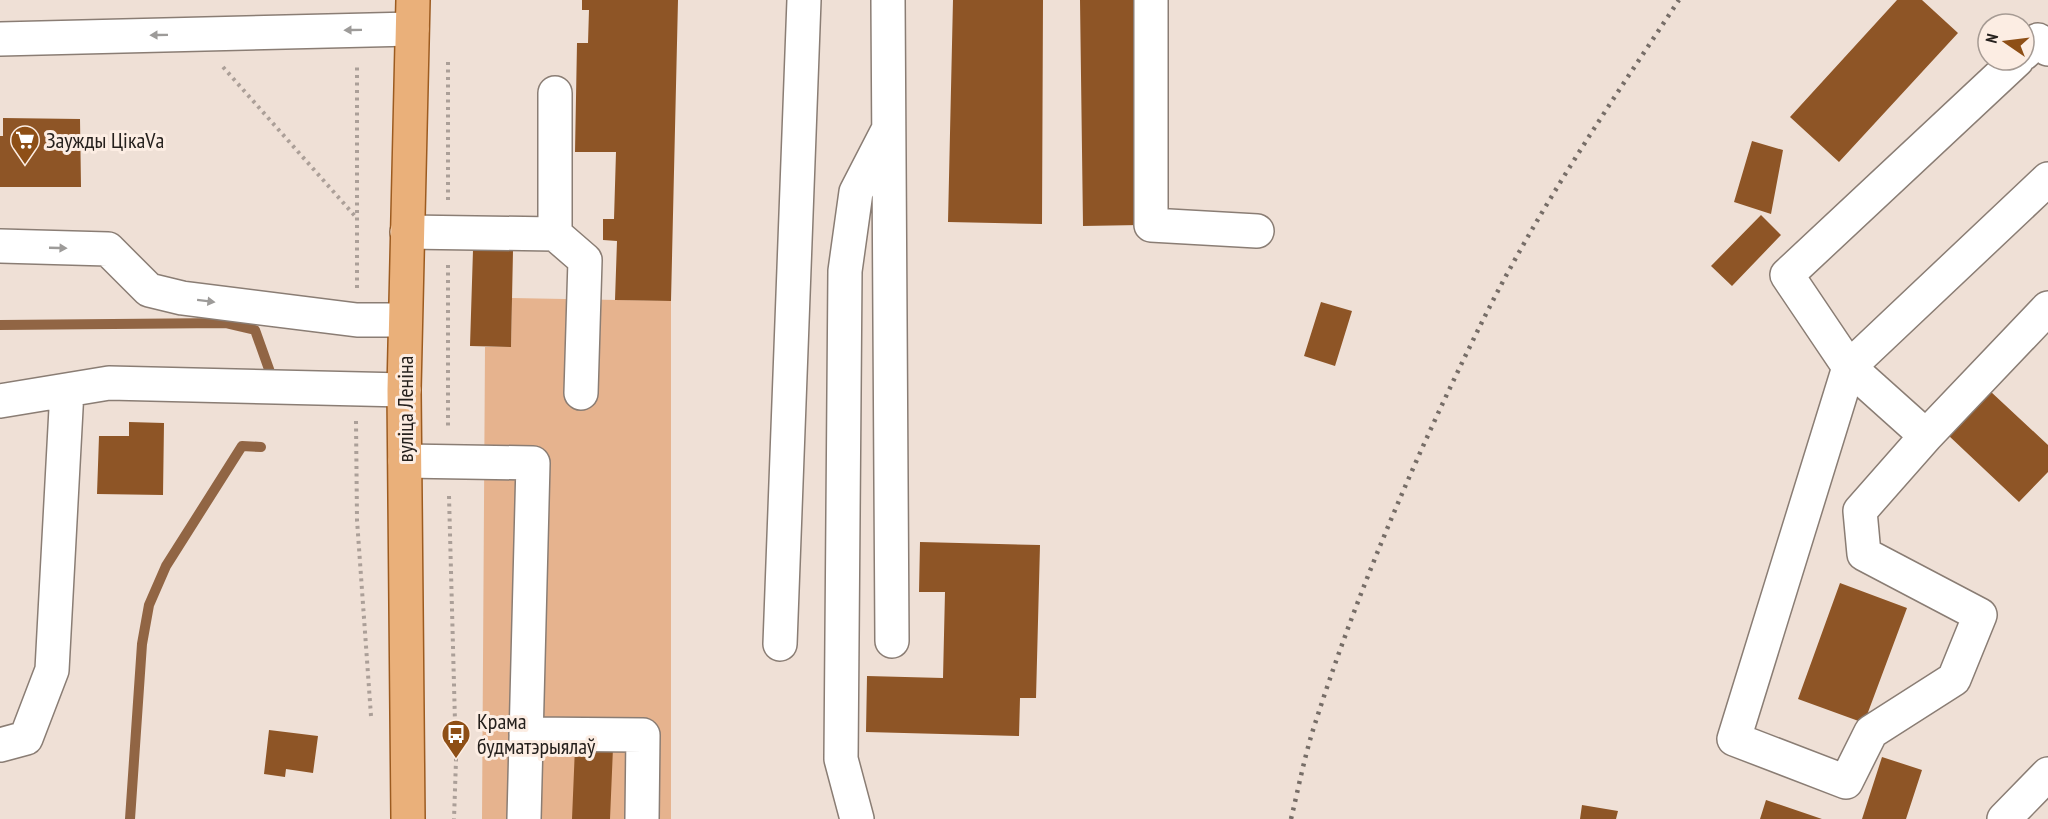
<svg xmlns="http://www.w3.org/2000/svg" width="2048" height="819" viewBox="0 0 2048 819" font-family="'PT Sans Narrow',sans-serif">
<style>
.green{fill:#e6b38e}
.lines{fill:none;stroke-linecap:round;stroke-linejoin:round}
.stream{stroke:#916544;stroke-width:10}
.building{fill:#8e5526}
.minor-casing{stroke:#8a7d74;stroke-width:36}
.major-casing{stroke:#9c5b20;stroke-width:36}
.path{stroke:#ab9f98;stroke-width:4;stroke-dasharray:3 4.5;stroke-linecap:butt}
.minor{stroke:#fff;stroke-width:33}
.major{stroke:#eab07a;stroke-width:33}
.rail{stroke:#766d67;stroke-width:4.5;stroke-dasharray:3 6;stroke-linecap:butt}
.oneway{fill:#9d9b99}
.labels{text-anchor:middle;stroke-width:6;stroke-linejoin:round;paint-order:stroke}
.poi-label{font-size:22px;fill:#25201d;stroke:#fcede3;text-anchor:start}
.street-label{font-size:22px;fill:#25201d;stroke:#fcede3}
</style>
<rect width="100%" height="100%" fill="#efe0d6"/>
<path class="green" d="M 512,298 L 671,301 L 671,819 L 482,819 L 485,347 L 511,347 Z"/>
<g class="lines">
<path class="stream" d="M 0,325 L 225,323 L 255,330 L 270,372
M 130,819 L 142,644 L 149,605 L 166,566 L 242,446 L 261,447"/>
</g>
<path class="building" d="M 582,0 L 678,0 L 671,301 L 615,300 L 617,241 L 603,240 L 603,219 L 614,219 L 616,152 L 575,152 L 577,43 L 588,43 L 589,10 L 582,10 Z
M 953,0 L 1043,0 L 1042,224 L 948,222 Z
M 1080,0 L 1138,0 L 1140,225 L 1083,226 Z
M 1897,0 L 1922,0 L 1958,33 L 1839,162 L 1790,117 Z
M 3,118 L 80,119 L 81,187 L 0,187 L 0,136 L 3,136 Z
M 1752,141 L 1783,150 L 1771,214 L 1734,202 Z
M 1761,215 L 1781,235 L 1732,286 L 1711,266 Z
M 473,250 L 513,251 L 511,347 L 470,346 Z
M 1321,302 L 1352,311 L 1335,366 L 1304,356 Z
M 1990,391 L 2048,445 L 2048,472 L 2019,502 L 1948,435 Z
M 129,422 L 164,423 L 163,495 L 97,494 L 99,436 L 129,436 Z
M 920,542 L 1040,545 L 1036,698 L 1020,698 L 1019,736 L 866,732 L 867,676 L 943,678 L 945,592 L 919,592 Z
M 1840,583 L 1907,608 L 1864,723 L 1798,699 Z
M 269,730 L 318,736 L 313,773 L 286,769 L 285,777 L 264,774 Z
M 575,747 L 613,748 L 610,819 L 572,819 Z
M 1882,757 L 1922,770 L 1906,819 L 1862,819 Z
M 1766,800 L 1822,819 L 1760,819 Z
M 1582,805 L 1618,811 L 1616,819 L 1580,819 Z"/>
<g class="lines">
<g class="minor-casing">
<path id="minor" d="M 888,0 L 892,641
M 1151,0 L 1151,225 L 1257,231
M 0,39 L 412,29
M 2024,53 L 2038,40 L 2048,49
M 2048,179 L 1849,367 L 1926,436 L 2048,308
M 407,232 L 555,234 L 555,93
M 555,234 L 585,260 L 581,393
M 0,246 L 108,249 L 149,290 L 182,298 L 357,320 L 405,320
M 0,401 L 109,383 L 404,390
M 1926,436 L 1860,511 L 1864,554 L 1980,615 L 1954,679 L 1871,732 L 1846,782 L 1734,739 L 1849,367 L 1787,275 L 2017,60
M 405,461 L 533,463 L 524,819
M 780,644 L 804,0
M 526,734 L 643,735 L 642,819
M 0,745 L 26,738 L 52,670 L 67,390
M 857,819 L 841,759 L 845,271 L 856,192 L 888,130
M 2004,819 L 2048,774"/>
</g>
<g class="major-casing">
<path id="major" d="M 408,819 L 404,390 L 413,0"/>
</g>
<path class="path" d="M 223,67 L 355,216
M 448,200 L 448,61
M 448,265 L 448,428
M 357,288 L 357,64
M 356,421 L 357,520 L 371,716
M 449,496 L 456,760 L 454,819"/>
<use href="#minor" class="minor"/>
<use href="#major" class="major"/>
<path class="rail" d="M 1291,819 C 1298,790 1304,759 1313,730 C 1357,591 1416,455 1481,324 C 1537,211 1609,105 1679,0"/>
</g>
<defs><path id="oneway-solid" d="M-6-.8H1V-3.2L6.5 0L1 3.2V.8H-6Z" transform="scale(1.5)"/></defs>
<g class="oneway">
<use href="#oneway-solid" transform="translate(353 30) rotate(179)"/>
<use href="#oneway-solid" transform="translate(159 35) rotate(179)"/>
<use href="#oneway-solid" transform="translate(58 248) rotate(2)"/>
<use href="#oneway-solid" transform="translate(206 301) rotate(7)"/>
</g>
<defs>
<g id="supermarket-pin" transform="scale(1.5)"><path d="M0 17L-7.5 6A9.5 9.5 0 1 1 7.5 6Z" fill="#8e4f16" stroke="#fcede3"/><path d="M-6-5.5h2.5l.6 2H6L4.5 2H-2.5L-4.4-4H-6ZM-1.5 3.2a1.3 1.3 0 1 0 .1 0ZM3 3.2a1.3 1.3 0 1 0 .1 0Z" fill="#fff"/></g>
<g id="bus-pin" transform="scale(1.5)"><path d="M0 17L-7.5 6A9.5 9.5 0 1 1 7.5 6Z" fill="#8e4f16" stroke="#fcede3"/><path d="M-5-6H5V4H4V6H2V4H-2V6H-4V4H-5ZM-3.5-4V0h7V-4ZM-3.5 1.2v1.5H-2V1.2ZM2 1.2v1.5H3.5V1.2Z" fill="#fff"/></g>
</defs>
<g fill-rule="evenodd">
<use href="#supermarket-pin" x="25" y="140"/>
<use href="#bus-pin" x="456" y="734"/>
</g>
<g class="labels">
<g class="poi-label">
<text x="46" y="148">Заужды ЦікаVа</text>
<text x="477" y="729">Крама<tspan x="477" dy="25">будматэрыялаў</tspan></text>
</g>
<g class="street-label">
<text transform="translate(405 409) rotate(-90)" y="8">вуліца Леніна</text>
</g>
</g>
<g transform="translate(2006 42) rotate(284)"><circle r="28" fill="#fcede3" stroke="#a69b94" stroke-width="1.5"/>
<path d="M0-4.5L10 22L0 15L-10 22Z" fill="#8e4f16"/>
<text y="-9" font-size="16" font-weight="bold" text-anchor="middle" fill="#25201d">N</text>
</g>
</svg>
